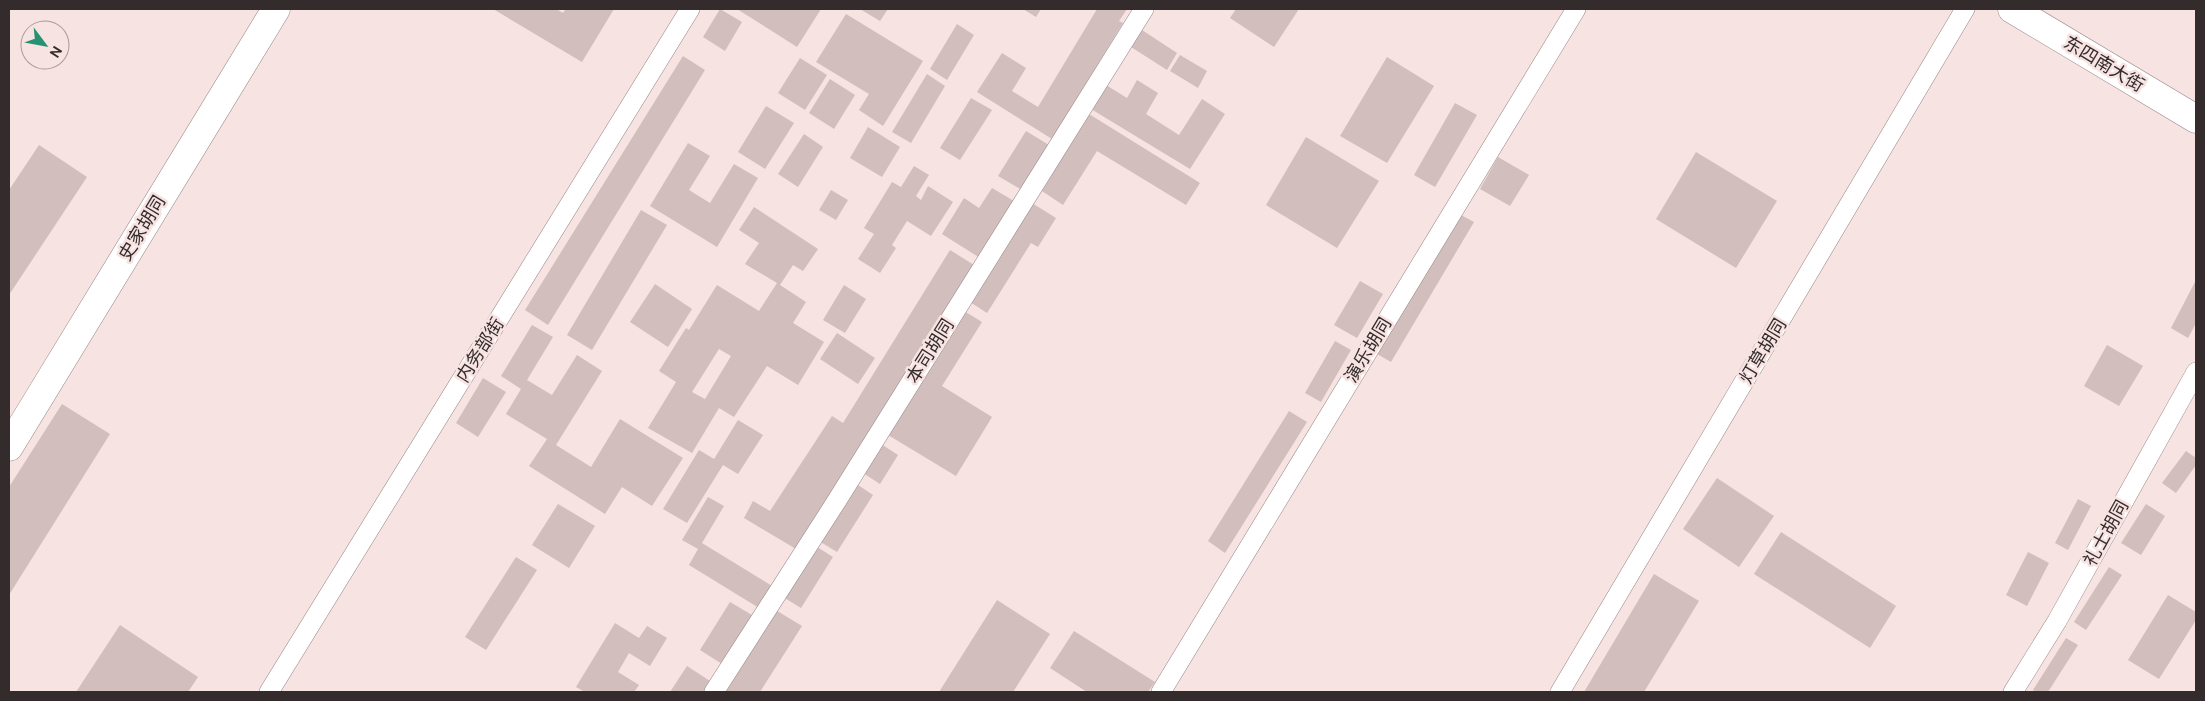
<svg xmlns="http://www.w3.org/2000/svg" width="2205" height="701" viewBox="0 0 2205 701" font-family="'DM Sans','Noto Sans SC',sans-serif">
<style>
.building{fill:#d1bebd;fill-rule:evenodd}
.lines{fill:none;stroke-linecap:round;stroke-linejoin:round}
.service-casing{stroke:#988786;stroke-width:20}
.minor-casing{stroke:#988786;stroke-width:29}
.primary-casing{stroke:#988786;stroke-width:29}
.service{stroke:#fff;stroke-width:19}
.minor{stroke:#fff;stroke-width:28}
.primary{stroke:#fff;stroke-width:28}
.labels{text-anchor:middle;stroke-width:5;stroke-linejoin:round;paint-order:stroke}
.street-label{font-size:18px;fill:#342c2c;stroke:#f6e3e2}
</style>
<rect width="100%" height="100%" fill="#f6e3e2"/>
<path class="building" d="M 493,9 L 556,9 L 563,13 L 565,10 L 563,9 L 614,9 L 582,62 Z
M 720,9 L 742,22 L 725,51 L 703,37 Z
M 737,9 L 821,9 L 797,47 Z
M 860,9 L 888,9 L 880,21 Z
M 1023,9 L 1041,9 L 1036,17 Z
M 1097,9 L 1127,9 L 1119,21 L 1123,23 L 1052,139 L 977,92 L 1002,53 L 1026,68 L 1012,91 L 1038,107 Z
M 1236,9 L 1299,9 L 1274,47 L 1230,18 Z
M 846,14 L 923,61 L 883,126 L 859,110 L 869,94 L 816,62 Z
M 957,24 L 974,35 L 947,80 L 930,69 Z
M 1142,30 L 1177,53 L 1167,70 L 1131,47 Z
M 1180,55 L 1207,71 L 1198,88 L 1170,71 Z
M 683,56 L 705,70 L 548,325 L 525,310 Z
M 1387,57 L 1434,86 L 1387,163 L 1340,136 Z
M 800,58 L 827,75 L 805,110 L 778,93 Z
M 927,74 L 945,86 L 911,143 L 892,132 Z
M 830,79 L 855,95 L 834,129 L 809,113 Z
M 1137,80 L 1158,93 L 1146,114 L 1179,135 L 1202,99 L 1225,114 L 1190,169 L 1091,109 L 1106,85 L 1127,98 Z
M 971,98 L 992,110 L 960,160 L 940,148 Z
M 1455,103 L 1477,115 L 1435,187 L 1414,175 Z
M 766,106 L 794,123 L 765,169 L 738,152 Z
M 1089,114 L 1200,183 L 1186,205 L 1097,151 L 1063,205 L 1042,191 Z
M 868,127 L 900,147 L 882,177 L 850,158 Z
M 1026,131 L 1049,145 L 1022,190 L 998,176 Z
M 804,134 L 823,147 L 798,187 L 778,174 Z
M 1306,137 L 1379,181 L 1337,248 L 1266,205 Z
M 688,143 L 710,156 L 689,190 L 710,203 L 734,164 L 758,178 L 717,247 L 650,206 Z
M 39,145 L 87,177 L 9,295 L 9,190 Z
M 1696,152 L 1777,201 L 1736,268 L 1656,219 Z
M 1498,157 L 1529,175 L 1510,206 L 1480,189 Z
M 914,166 L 929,175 L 916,196 L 921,200 L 928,186 L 953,202 L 931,236 L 907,221 L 892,245 L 896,248 L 880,273 L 858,259 L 874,234 L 864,228 L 892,182 L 901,187 Z
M 992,188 L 1014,201 L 980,258 L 942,234 L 964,198 L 979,208 Z
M 831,190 L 848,200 L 836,220 L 819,210 Z
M 1032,203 L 1056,218 L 1038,247 L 1031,243 L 987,313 L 970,302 Z
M 754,207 L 818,249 L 803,271 L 793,265 L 780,285 L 806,302 L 793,323 L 824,342 L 798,385 L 767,366 L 734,417 L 719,408 L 692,453 L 648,428 L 676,382 L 659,371 L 686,328 L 689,330 L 717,285 L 759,311 L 777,283 L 745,264 L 759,243 L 739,230 ZM 719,349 L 731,356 L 705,399 L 692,392 Z
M 641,210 L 667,225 L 592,350 L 567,335 Z
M 1461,215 L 1474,222 L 1391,362 L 1377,354 Z
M 950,250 L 974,265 L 796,549 L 744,518 L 753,501 L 770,511 L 832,416 L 843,423 Z
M 2196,280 L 2196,323 L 2188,338 L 2171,328 Z
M 1360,281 L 1383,294 L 1357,338 L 1334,325 Z
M 655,284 L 692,309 L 668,347 L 630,322 Z
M 844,285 L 866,299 L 845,333 L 823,320 Z
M 964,311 L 982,322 L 942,386 L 992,417 L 956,476 L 888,435 Z
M 532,325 L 553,337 L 527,380 L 552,395 L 577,355 L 602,371 L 556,445 L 591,467 L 620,419 L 683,458 L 652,506 L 622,487 L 605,514 L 529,466 L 547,439 L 506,414 L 521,389 L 501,376 Z
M 837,333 L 875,358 L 858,384 L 820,359 Z
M 1335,341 L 1351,350 L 1321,402 L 1305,393 Z
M 2107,345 L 2143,366 L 2119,406 L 2084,386 Z
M 483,378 L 506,392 L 478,437 L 456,423 Z
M 62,404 L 110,434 L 9,595 L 9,487 Z
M 1289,411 L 1307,422 L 1225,553 L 1208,541 Z
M 738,420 L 763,435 L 738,474 L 723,465 L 687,523 L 663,509 L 699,450 L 714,459 Z
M 881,444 L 898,455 L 880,484 L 863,473 Z
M 2186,451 L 2196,458 L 2196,465 L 2176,493 L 2162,483 Z
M 1717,478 L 1774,516 L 1739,567 L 1683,529 Z
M 855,483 L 873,495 L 837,552 L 819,541 Z
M 708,497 L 724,506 L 702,543 L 772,586 L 759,608 L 689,565 L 698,549 L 682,540 Z
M 2078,499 L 2091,506 L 2068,550 L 2055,543 Z
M 558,504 L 595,526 L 569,568 L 532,545 Z
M 2146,504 L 2165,516 L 2141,555 L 2121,543 Z
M 1781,532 L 1896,606 L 1870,648 L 1754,574 Z
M 814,545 L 833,557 L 801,608 L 783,597 Z
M 2028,552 L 2049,563 L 2027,606 L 2006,595 Z
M 516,557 L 537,570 L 486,650 L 465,637 Z
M 2109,567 L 2122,575 L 2086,630 L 2074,622 Z
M 1654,574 L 1699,601 L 1644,692 L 1584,692 Z
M 2168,595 L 2196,612 L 2196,620 L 2159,679 L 2128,660 Z
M 997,600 L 1050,634 L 1013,692 L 939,692 Z
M 730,602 L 752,615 L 722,664 L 700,650 Z
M 774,609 L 802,626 L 760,692 L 721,692 Z
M 615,623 L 639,638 L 647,626 L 667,638 L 650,666 L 629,653 L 618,672 L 639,685 L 634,692 L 585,692 L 576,687 Z
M 120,625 L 198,677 L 188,692 L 76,692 Z
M 1074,631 L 1155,682 L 1148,692 L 1087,692 L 1050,668 Z
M 2066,638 L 2078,645 L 2048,692 L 2036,692 L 2033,690 Z
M 687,666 L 710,681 L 703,692 L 670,692 Z"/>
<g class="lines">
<g class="service-casing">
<path id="service" d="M 269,692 L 690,9
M 714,692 L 836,502 L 1144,9
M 1161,692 L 1576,9
M 1560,692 L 1965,9
M 2013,692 L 2057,621 L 2196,372"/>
</g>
<g class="minor-casing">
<path id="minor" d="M 9,447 L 276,9"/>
</g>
<g class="primary-casing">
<path id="primary" d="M 2012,9 L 2196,119"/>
</g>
<use href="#service" class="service"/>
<use href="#minor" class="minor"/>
<use href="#primary" class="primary"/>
</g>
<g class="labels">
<g class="street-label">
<text transform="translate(2104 64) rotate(31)" y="6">东四南大街</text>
<text transform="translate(142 228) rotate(-59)" y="6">史家胡同</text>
<text transform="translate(480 350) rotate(-58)" y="6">内务部街</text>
<text transform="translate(1368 350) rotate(-59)" y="6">演乐胡同</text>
<text transform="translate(930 351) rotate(-58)" y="6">本司胡同</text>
<text transform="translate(1763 351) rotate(-59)" y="6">灯草胡同</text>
<text transform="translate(2106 533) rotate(-61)" y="6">礼士胡同</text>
</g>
</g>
<rect width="2205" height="701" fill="none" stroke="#342c2c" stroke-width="20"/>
<g transform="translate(45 45) rotate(122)"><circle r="24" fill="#f6e3e2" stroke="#a89a99"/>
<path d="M0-4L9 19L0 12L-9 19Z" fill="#259273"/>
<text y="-8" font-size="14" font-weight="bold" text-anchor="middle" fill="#342c2c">N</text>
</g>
</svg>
